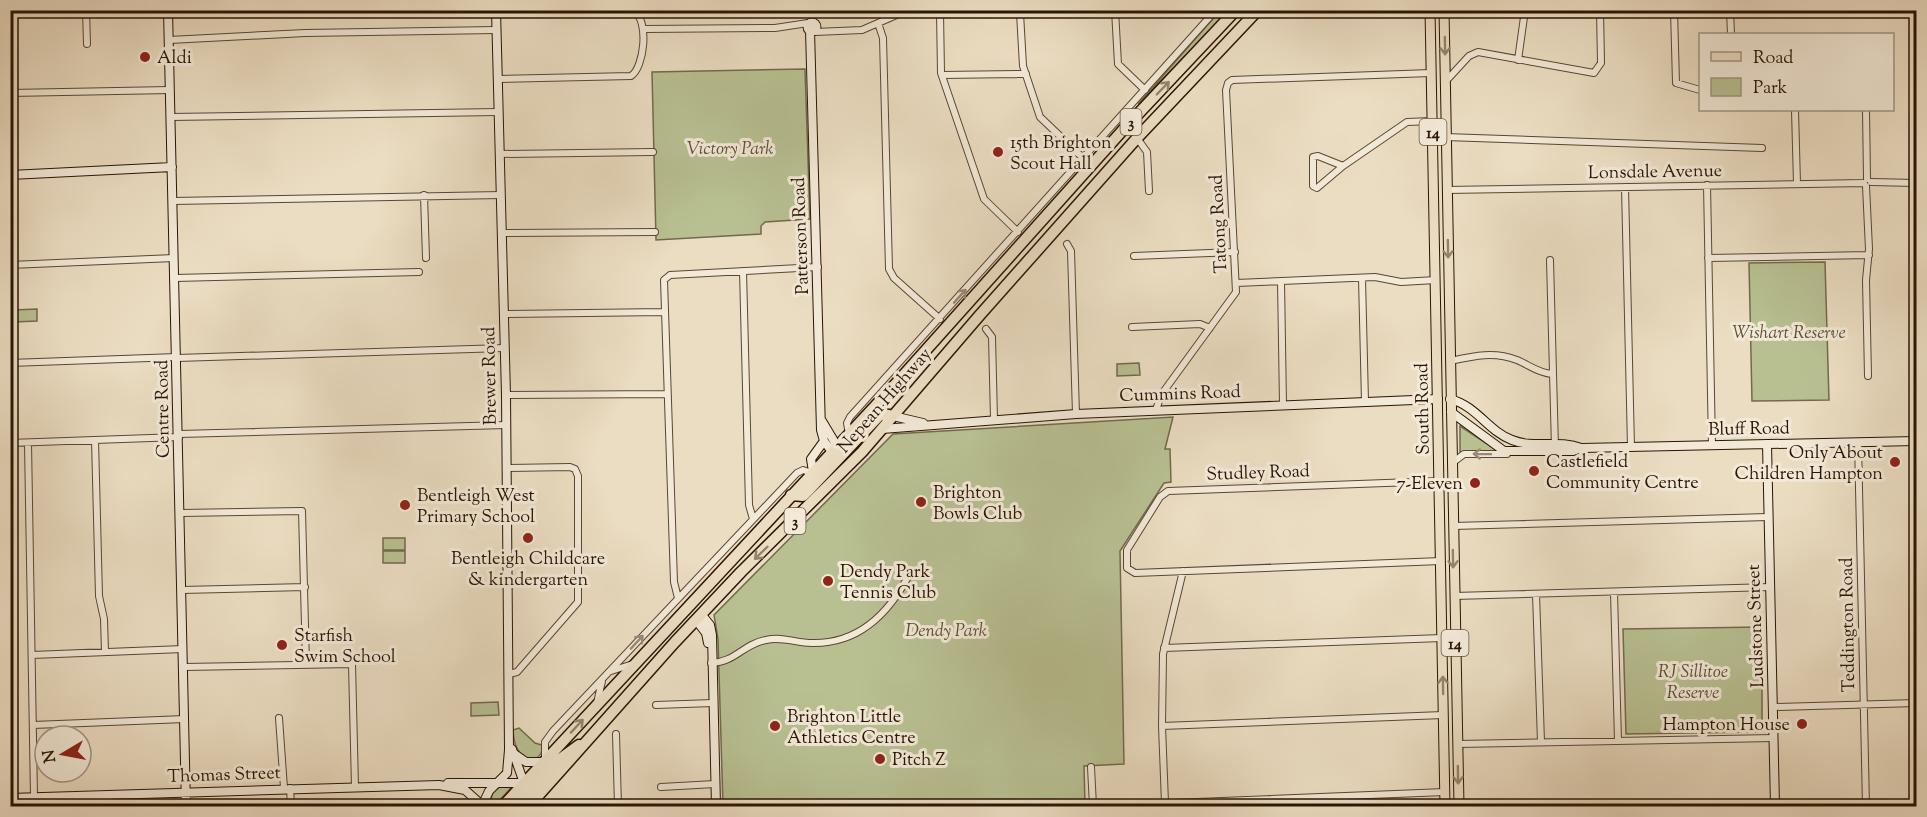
<svg xmlns="http://www.w3.org/2000/svg" width="1927" height="817" viewBox="0 0 1927 817" font-family="'Sorts Mill Goudy',serif">
<style>
.green{fill:#b8c092;stroke:#716a4b;stroke-width:1.5}
.lines{fill:none;stroke-linecap:round;stroke-linejoin:round}
.street-casing{stroke:#5a4634;stroke-width:8}
.secondary-casing{stroke:#2a1404;stroke-width:10}
.primary-casing{stroke:#2a1404;stroke-width:11}
.highway-casing{stroke:#2a1404;stroke-width:13}
.street{stroke:#f2e9d7;stroke-width:6}
.secondary{stroke:#f2e9d7;stroke-width:8}
.primary{stroke:#ebddc2;stroke-width:9}
.highway{stroke:#ebddc2;stroke-width:10}
.oneway{stroke:#94836c}
.oneway2{stroke:#988978}
.poi-dot{fill:#8f2418;stroke:#f2e9d7;stroke-width:2}
.labels{text-anchor:middle;stroke-width:6;stroke-linejoin:round;paint-order:stroke}
.shield{fill:#f2e9d7;stroke:#665443;stroke-width:1.5}
.shield-label{font-size:16px;font-weight:bold;fill:#2a1404}
.poi-label{font-size:18px;fill:#2a1404;stroke:#f2e9d7;text-anchor:start}
.park-label{font-size:18px;font-style:italic;fill:#5c5036;stroke:#f2e9d7}
.street-label{font-size:18px;fill:#2a1404;stroke:#f2e9d7}
</style>
<rect width="100%" height="100%" fill="#ebddc2"/>
<filter id="stains"><feTurbulence type="fractalNoise" baseFrequency=".00333" numOctaves="4"/><feColorMatrix values="0 0 0 0 .2 0 0 0 0 .09 0 0 0 0 .02 0 0 0 .5 -.17"/></filter>
<radialGradient id="worn" r=".72"><stop offset=".6" stop-color="#630" stop-opacity="0"/><stop offset="1" stop-color="#630" stop-opacity=".3"/></radialGradient>
<path class="green" d="M 1229,11 L 1138,104 L 1219,12 Z
M 805,69 L 810,219 L 765,222 L 761,226 L 761,234 L 656,240 L 652,72 Z
M 1825,262 L 1829,400 L 1752,401 L 1749,263 Z
M 37,309 L 37,321 L 14,322 L 14,310 Z
M 1139,363 L 1140,375 L 1117,376 L 1117,364 Z
M 1173,417 L 1165,449 L 1170,449 L 1171,482 L 1164,483 L 1120,551 L 1124,764 L 1084,766 L 1085,806 L 723,806 L 718,639 L 714,615 L 893,434 Z
M 1460,426 L 1498,451 L 1460,452 Z
M 383,538 L 405,538 L 405,550 L 383,550 Z
M 383,551 L 405,551 L 405,563 L 383,563 Z
M 1762,627 L 1762,726 L 1756,732 L 1626,734 L 1623,629 Z
M 498,702 L 499,715 L 471,716 L 471,703 Z
M 519,728 L 535,743 L 542,745 C 543,752 539,758 532,761 C 517,753 514,747 513,730 Z
M 500,787 L 512,787 L 494,806 L 489,806 L 493,792 Z"/>
<g class="lines">
<g class="street-casing">
<path id="street" d="M 86,10 L 87,44
M 1115,10 L 1118,64 L 1145,90
M 1674,10 L 1676,83 L 1700,90
M 1730,10 L 1731,34
M 496,11 L 539,10
M 940,12 L 941,73 L 984,199 L 1018,232
M 1020,13 L 1023,66 L 1040,117 L 1083,158
M 878,23 L 883,38 L 889,269 L 894,278 L 940,319
M 644,29 L 775,28 L 808,23
M 815,32 L 862,30 L 901,13 L 1081,11
M 169,40 L 305,33 L 496,30
M 1518,60 L 1525,10
M 942,75 L 1026,74
M 497,79 L 631,76 C 644,68 650,20 633,10
M 1446,81 L 1469,56 L 1478,52 L 1594,73 L 1601,63 L 1600,10
M 10,93 L 170,90
M 1795,110 L 1797,184
M 1866,110 L 1867,179
M 170,117 L 498,112
M 1445,137 L 1762,148
M 1137,138 L 1147,152 L 1149,191
M 499,154 L 653,152
M 1318,156 L 1343,166 L 1317,188 L 1313,186 L 1313,157 Z
M 1343,166 L 1407,122 L 1432,121
M 1871,182 L 1916,183
M 1707,185 L 1712,446
M 1866,186 L 1869,249 L 1866,280 L 1868,376
M 1625,187 L 1631,447
M 1446,190 L 1864,183
M 424,195 L 426,258
M 173,201 L 501,195
M 502,233 L 655,232
M 1067,244 L 1071,251 L 1076,414
M 1134,256 L 1235,252
M 1708,258 L 1869,255
M 1550,260 L 1555,448
M 10,265 L 174,258
M 743,271 L 749,505 L 753,519
M 175,278 L 419,272
M 1362,278 L 1365,402
M 1281,281 L 1283,405
M 1236,283 L 1375,277 L 1401,282 L 1436,280
M 504,314 L 664,312
M 1132,327 L 1200,324 L 1210,328
M 986,329 L 992,337 L 994,419
M 177,358 L 504,348
M 1450,361 C 1473,356 1494,351 1517,360 C 1529,365 1538,373 1552,374
M 10,363 L 177,357
M 506,395 L 667,394
M 1156,410 L 1161,395 L 1236,292 L 1226,90 L 1228,83 L 1232,80 L 1431,73
M 179,434 L 506,425
M 849,434 L 847,423 L 850,417 L 1216,10
M 95,440 L 99,596 L 104,619 L 105,652
M 1858,442 L 1866,806
M 10,443 L 179,437
M 28,443 L 34,797
M 1452,463 L 1464,454 L 1507,454
M 507,468 L 570,467 L 575,469 L 578,476 L 578,602 L 517,672 L 509,674
M 1440,481 L 1168,491 L 1160,497 L 1127,550 L 1127,568 L 1135,573 L 1441,561
M 181,513 L 302,511 L 306,664
M 1453,526 L 1768,517
M 182,590 L 305,587
M 1614,592 L 1618,741
M 1536,594 L 1541,742
M 1454,596 L 1771,587
M 678,598 L 674,582 L 664,280 L 670,275 L 818,267
M 1164,648 L 1442,638
M 32,655 L 183,649
M 711,663 C 736,662 743,644 766,640 C 782,636 796,643 812,643 C 860,644 891,611 911,571
M 184,667 L 352,664 L 355,787
M 611,671 L 633,664
M 597,703 L 602,681
M 656,705 L 713,703
M 1774,707 L 1916,703
M 279,718 L 284,788
M 33,725 L 185,719
M 1162,726 L 1443,715
M 616,734 L 618,806
M 1457,744 L 1774,738
M 545,761 L 545,742 L 553,731 L 797,473 L 803,470 L 812,473
M 1091,767 L 1093,806
M 661,787 L 715,784
M 290,788 L 291,806
M 1165,803 L 1162,726 L 1163,654 L 1183,571
M 1097,806 L 1445,792"/>
</g>
<g class="secondary-casing">
<path id="secondary" d="M 168,10 L 186,806
M807.5 27a4.5 4.5 0 1 1 9 0a4.5 4.5 0 1 1-9 0Z
M 810,30 L 821,430 L 824,441 L 832,452
M 10,175 L 172,167
M 1450,399 C 1477,406 1488,431 1512,440 C 1534,449 1559,439 1581,448
M 1451,412 L 1504,451 L 1573,451 L 1582,448 L 1916,441
M 893,416 L 923,423
M 822,421 L 837,446
M 882,429 L 1076,414 L 1438,399
M 1767,444 L 1775,806
M 813,472 L 811,459 L 824,441
M 702,615 L 710,625 L 712,635 L 716,806
M 696,620 L 706,633 L 708,643
M 513,753 L 526,762 L 545,762
M 448,783 L 524,783 L 512,749
M 10,798 L 439,785 L 465,790 L 483,806
M 482,806 L 489,791 L 507,773 L 509,750 L 506,395 L 496,10"/>
</g>
<g class="primary-casing">
<path id="primary" d="M 1430,10 L 1445,806
M 1444,10 L 1459,806"/>
</g>
<g class="highway-casing">
<path id="highway" d="M 791,495 L 803,496 L 808,491 L 879,416 L 885,414 L 893,416
M 503,806 L 892,388 L 1122,131 L 1236,10
M 516,806 L 560,759 L 579,745
M 529,806 L 675,642 L 741,572 L 862,452 L 979,316 L 1137,138 L 1258,10"/>
</g>
<use href="#street" class="street"/>
<use href="#secondary" class="secondary"/>
<use href="#primary" class="primary"/>
<use href="#highway" class="highway"/>
</g>
<defs><path id="oneway-shaft" d="M-6 0H5M1.5-3L5.5 0L1.5 3" fill="none" stroke-width="1.6" stroke-linecap="round" stroke-linejoin="round" transform="scale(1.5)"/></defs>
<g class="oneway">
<use href="#oneway-shaft" transform="translate(1445 46) rotate(89)"/>
<use href="#oneway-shaft" transform="translate(1163 88) rotate(-46)"/>
<use href="#oneway-shaft" transform="translate(1448 249) rotate(89)"/>
<use href="#oneway-shaft" transform="translate(761 553) rotate(136)"/>
<use href="#oneway-shaft" transform="translate(1453 559) rotate(89)"/>
<use href="#oneway-shaft" transform="translate(1443 685) rotate(-91)"/>
<use href="#oneway-shaft" transform="translate(577 726) rotate(-47)"/>
<use href="#oneway-shaft" transform="translate(1458 775) rotate(89)"/>
</g>
<g class="oneway2">
<use href="#oneway-shaft" transform="translate(960 296) rotate(-48)"/>
<use href="#oneway-shaft" transform="translate(1482 454) rotate(-179)"/>
<use href="#oneway-shaft" transform="translate(637 642) rotate(-47)"/>
</g>
<g class="poi-dot">
<circle cx="145" cy="57" r="6"/>
<circle cx="998" cy="152" r="6"/>
<circle cx="1895" cy="462" r="6"/>
<circle cx="1534" cy="471" r="6"/>
<circle cx="1475" cy="483" r="6"/>
<circle cx="921" cy="502" r="6"/>
<circle cx="405" cy="505" r="6"/>
<circle cx="528" cy="538" r="6"/>
<circle cx="828" cy="581" r="6"/>
<circle cx="282" cy="645" r="6"/>
<circle cx="1802" cy="724" r="6"/>
<circle cx="775" cy="726" r="6"/>
<circle cx="880" cy="759" r="6"/>
</g>
<g class="labels">
<g class="shield">
<rect x="1120.5" y="109" width="21" height="26" rx="4.5"/>
<rect x="1419.5" y="119" width="27" height="26" rx="4.5"/>
<rect x="784.5" y="508" width="21" height="26" rx="4.5"/>
<rect x="1441.5" y="630" width="27" height="26" rx="4.5"/>
</g>
<g class="shield-label">
<text x="1131" y="128">3</text>
<text x="1433" y="138">14</text>
<text x="795" y="527">3</text>
<text x="1455" y="649">14</text>
</g>
<g class="poi-label">
<text x="157" y="63">Aldi</text>
<text x="1010" y="148">15th Brighton<tspan x="1010" dy="21">Scout Hall</tspan></text>
<text x="1883" y="458" text-anchor="end">Only About<tspan x="1883" dy="21">Children Hampton</tspan></text>
<text x="1546" y="467">Castlefield<tspan x="1546" dy="21">Community Centre</tspan></text>
<text x="1463" y="489" text-anchor="end">7-Eleven</text>
<text x="933" y="498">Brighton<tspan x="933" dy="21">Bowls Club</tspan></text>
<text x="417" y="501">Bentleigh West<tspan x="417" dy="21">Primary School</tspan></text>
<text x="528" y="564" text-anchor="middle">Bentleigh Childcare<tspan x="528" dy="21">&amp; kindergarten</tspan></text>
<text x="840" y="577">Dendy Park<tspan x="840" dy="21">Tennis Club</tspan></text>
<text x="294" y="641">Starfish<tspan x="294" dy="21">Swim School</tspan></text>
<text x="787" y="722">Brighton Little<tspan x="787" dy="21">Athletics Centre</tspan></text>
<text x="1790" y="730" text-anchor="end">Hampton House</text>
<text x="892" y="765">Pitch Z</text>
</g>
<g class="park-label">
<text x="730" y="154">Victory Park</text>
<text x="1789" y="338">Wishart Reserve</text>
<text x="946" y="636">Dendy Park</text>
<text x="1693" y="677">RJ Sillitoe<tspan x="1693" dy="21">Reserve</tspan></text>
</g>
<g class="street-label">
<text transform="translate(1655 171) rotate(-1)" y="6">Lonsdale Avenue</text>
<text transform="translate(1218 224) rotate(-93)" y="6">Tatong Road</text>
<text transform="translate(800 236) rotate(-92)" y="6">Patterson Road</text>
<text transform="translate(489 376) rotate(-91)" y="6">Brewer Road</text>
<text transform="translate(1180 393) rotate(-2)" y="6">Cummins Road</text>
<text transform="translate(884 400) rotate(-49)" y="6">Nepean Highway</text>
<text transform="translate(162 409) rotate(-91)" y="6">Centre Road</text>
<text transform="translate(1422 409) rotate(-91)" y="6">South Road</text>
<text transform="translate(1749 428) rotate(-1)" y="6">Bluff Road</text>
<text transform="translate(1258 472) rotate(-2)" y="6">Studley Road</text>
<text transform="translate(1847 625) rotate(-91)" y="6">Teddington Road</text>
<text transform="translate(1755 626) rotate(-92)" y="6">Ludstone Street</text>
<text transform="translate(224 774) rotate(-2)" y="6">Thomas Street</text>
</g>
</g>
<rect width="1927" height="817" fill="none" stroke="#ebddc2" stroke-width="36"/>
<rect x="12" y="12" width="1903" height="793" fill="none" stroke="#2a1404" stroke-width="3"/>
<rect x="18" y="18" width="1891" height="781" fill="none" stroke="#2a1404" stroke-width="1.5"/>
<rect x="1699" y="33" width="195" height="78" fill="#f2e9d7" stroke="#a29483" stroke-width="1.5"/>
<rect x="1711" y="52" width="30" height="9" fill="#ebddc2" stroke="#a29483" stroke-width="1.5"/>
<text x="1753" y="63" font-size="18" fill="#2a1404">Road</text>
<rect x="1711" y="78" width="30" height="18" fill="#b8c092" stroke="#a29483" stroke-width="1.5"/>
<text x="1753" y="93" font-size="18" fill="#2a1404">Park</text>
<g transform="translate(63 754) rotate(260)"><circle r="28" fill="#f2e9d7" stroke="#a29483" stroke-width="1.5"/>
<path d="M0-4.5L10 22L0 15L-10 22Z" fill="#8f2418"/>
<text y="-9" font-size="16" font-weight="bold" text-anchor="middle" fill="#2a1404">N</text>
</g>
<rect width="100%" height="100%" filter="url(#stains)"/>
<rect width="100%" height="100%" fill="url(#worn)"/>
</svg>
